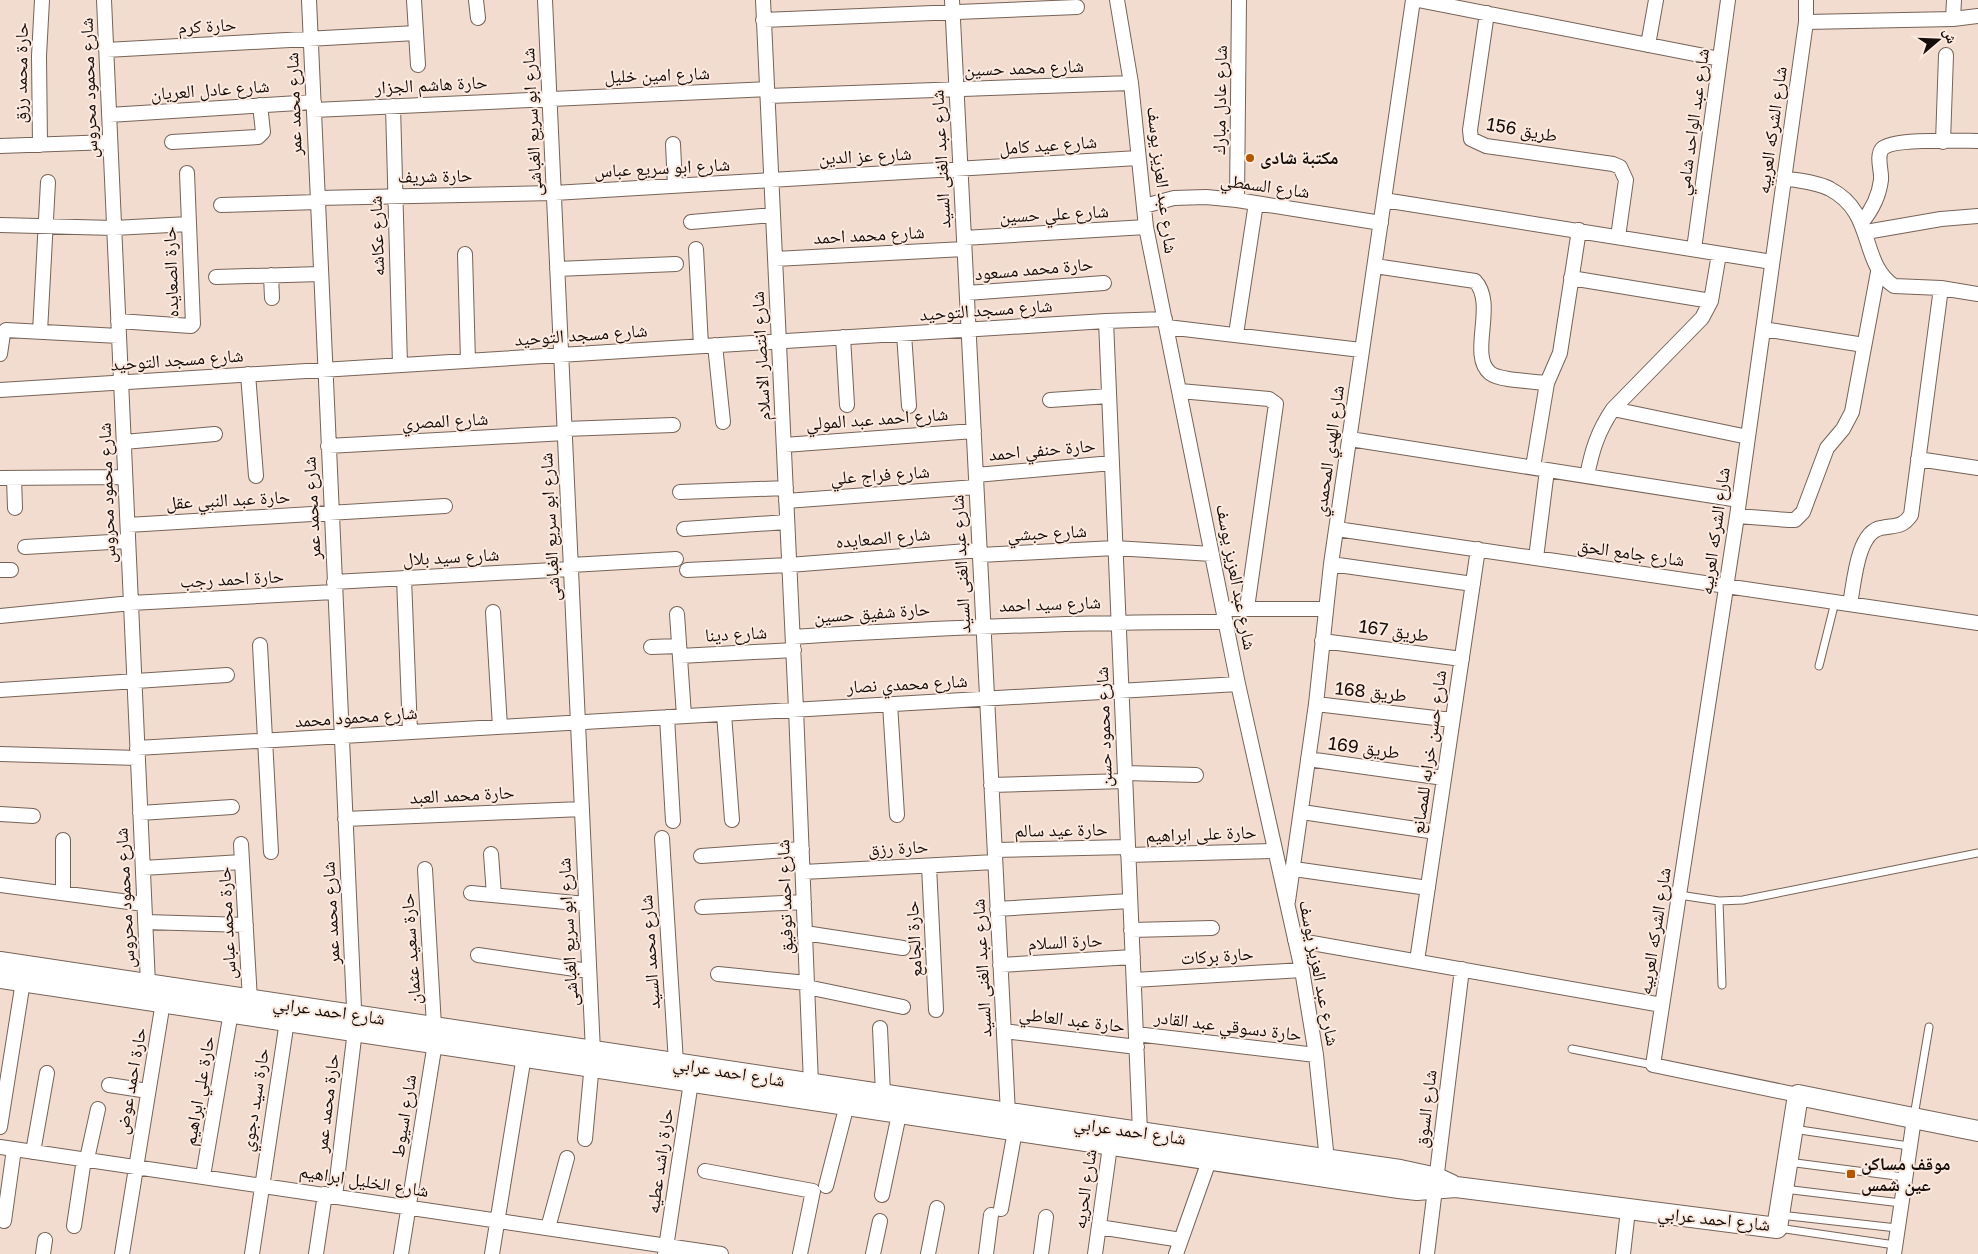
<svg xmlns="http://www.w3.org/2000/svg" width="1978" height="1254" viewBox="0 0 1978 1254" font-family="'Golos Text','Noto Naskh Arabic',sans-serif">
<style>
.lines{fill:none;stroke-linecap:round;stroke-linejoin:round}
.lane-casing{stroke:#766358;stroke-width:9}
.street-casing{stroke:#766358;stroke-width:16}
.secondary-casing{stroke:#766358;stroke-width:22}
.lane{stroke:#fff;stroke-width:7}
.street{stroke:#fff;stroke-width:14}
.secondary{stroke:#fff;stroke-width:20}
.poi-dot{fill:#b45800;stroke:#fceae0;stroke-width:2}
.labels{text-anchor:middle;stroke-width:4;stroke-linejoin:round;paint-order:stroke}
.street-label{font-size:18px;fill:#140d09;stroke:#fceae0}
.poi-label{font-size:18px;font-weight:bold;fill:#140d09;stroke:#fceae0;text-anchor:start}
</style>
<rect width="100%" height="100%" fill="#f2dccf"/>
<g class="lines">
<g class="lane-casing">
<path id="lane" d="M 1819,666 L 1835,602
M 1679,895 L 1719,901 L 1743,900 L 1978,853
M 1719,901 L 1722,985
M 1572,1049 L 1653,1065
M 1914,1116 L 1929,1027
M 1793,1129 L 1909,1146
M 1788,1162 L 1904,1177
M 1784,1189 L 1901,1203
M 1780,1215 L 1897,1228
M 1778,1228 L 1895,1245"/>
</g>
<g class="street-casing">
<path id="street" d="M 104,0 L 148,984
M 309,0 L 355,1030 L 335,1196
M 414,0 L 418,65
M 476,0 L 478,18
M 545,0 L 593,1052 L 585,1139
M 763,0 L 796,709 L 811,1084
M 952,0 L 1008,1114
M 1117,0 L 1131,83 L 1146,227 L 1238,684 L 1302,970 L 1316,1055 L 1327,1160
M 1418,0 L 1720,59
M 1487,13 L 1470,130 L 1471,139 L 1486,146 L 1613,164 L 1620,167 L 1626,180 L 1618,237
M 1953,19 L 1954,0
M 763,20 L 1077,7
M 1806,22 L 1953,19 L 1978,16
M 1648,45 L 1656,0
M 106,50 L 416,33
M 768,96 L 1131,83
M 393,106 L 400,365
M 314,110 L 767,89
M 109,115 L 314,102
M 172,142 L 258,137 L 263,132 L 260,105
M 1943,142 L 1946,55
M 673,144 L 675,186
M 40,145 L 39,56 L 42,0
M 0,146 L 110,142
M 1785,178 C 1799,181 1818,182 1830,189 C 1876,213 1859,262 1894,286 L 1941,288 L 1978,294
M 317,198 L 554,193 L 1138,158
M 1237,200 L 1239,0
M 1384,200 L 1772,262
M 221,205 L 318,202
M 1144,206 L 1174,198 L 1206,197 L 1237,200 L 1381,223
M 691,222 L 773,215
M 1862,222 C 1872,210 1879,196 1881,180 C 1882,171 1876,157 1882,149 C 1891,138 1961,141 1978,141
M 0,225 L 114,228 L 189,224
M 1866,232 L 1941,219 L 1978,216
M 964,238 L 1146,227
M 696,249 L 701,346
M 1694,249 L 1728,0
M 465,254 L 468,361
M 775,259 L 964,249
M 1375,266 L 1475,281 C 1497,304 1468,355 1490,373 C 1500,381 1533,381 1547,383
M 557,269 L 676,264
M 271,275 L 272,298
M 216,277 L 320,274
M 1571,278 L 1711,301
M 967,293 L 1104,283
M 118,321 L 191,326 L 193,324 L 187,173
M 1106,321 L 1140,1132
M 1167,327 L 1361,350
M 1763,329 L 1864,345
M 40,332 L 48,182
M 904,334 L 909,406
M 1236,334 L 1256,203
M 843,337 L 847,405
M 715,345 L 723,422
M 0,354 L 3,334 L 6,330 L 119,336
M 248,374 L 256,476
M 0,390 L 1106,321 L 1165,319
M 1180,391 L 1269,399 L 1276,404 L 1247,608
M 1050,400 L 1109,396
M 1613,409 L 1748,437
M 565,429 L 673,425
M 1350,439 L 1739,500
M 124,442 L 215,434
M 784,445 L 974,431
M 328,446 L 565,433
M 1918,459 L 1978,468
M 1533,467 L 1547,383 L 1560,353 L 1579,230
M 976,475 L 1112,463
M 1587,476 C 1592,450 1598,431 1613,409 L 1702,318 L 1711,301 L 1719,254
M 0,478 L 125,477
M 14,478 L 15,508
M 680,492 L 786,488
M 786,501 L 976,487
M 1737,516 L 1789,520 L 1795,520 L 1803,512 L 1827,448 L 1843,429 L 1852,412 L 1878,272
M 128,525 L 445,506
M 684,529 L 787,522
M 1337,529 L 1978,623
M 25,547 L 128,541
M 980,555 L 1115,548 L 1212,554
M 1536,558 L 1547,470
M 1331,564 L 1473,584
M 571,565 L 676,559
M 0,570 L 11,570
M 687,570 L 789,565 L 980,550
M 404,578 L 410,732
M 334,582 L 571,569
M 1850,604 C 1854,584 1857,532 1881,528 C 1895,525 1902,528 1911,515 L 1941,288
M 1223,609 L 1325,609
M 493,612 L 500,727
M 677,614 L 684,716
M 0,616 L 131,603 L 334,592
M 793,637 C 937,628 1081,621 1226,622
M 1322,641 L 1462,659
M 260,645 L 271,852
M 651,647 L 679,646
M 680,656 L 794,650
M 0,690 L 227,675
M 890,704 L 897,815
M 1316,704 L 1452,720
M 724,714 L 732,820
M 667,717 L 673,821
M 137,748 L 1238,684
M 0,754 L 138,758
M 1308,759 L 1444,778
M 1125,773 L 1196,775
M 991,785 L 1125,781
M 1302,812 L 1436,832
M 140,813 L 232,807
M 0,814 L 33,816
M 345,819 L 582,809
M 662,838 L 676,1063
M 241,844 L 250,1000
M 995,850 L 1128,847
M 491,854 L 494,895
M 1128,855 L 1274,851
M 701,856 L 802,849
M 929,866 L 936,1010
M 143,868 L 242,862
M 425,869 L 434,1026
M 1294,869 L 1428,888
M 803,872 L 995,862
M 0,885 L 144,904
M 63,893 L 63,840
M 471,893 L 586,904
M 1288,901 L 1316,704 L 1331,564 L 1413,0
M 702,907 L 804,902
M 997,909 L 1130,901
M 145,922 L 246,925
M 1131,930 L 1212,928
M 805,933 L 903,948
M 1295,940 L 1662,1005
M 478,955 L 589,971
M 1417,961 L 1478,549
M 1000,965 L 1133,957
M 718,974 L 807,983
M 1134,980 L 1302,970
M 807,987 L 903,1007
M 880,1028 L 883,1094
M 1004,1031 L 1137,1047
M 1136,1034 L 1316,1055
M 109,1085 L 148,1091
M 1798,1095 L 1653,1065 L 1737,516 L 1806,22 L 1806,0
M 0,1127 L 24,975
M 0,1147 L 721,1254
M 33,1152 L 47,1073
M 87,1159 L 98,1109
M 705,1171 L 813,1191 L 800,1254
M 203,1176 L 231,1012
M 826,1186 L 849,1097
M 882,1195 L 901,1105
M 1001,1209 L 1016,1125
M 4,1221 L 14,1149
M 74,1226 L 84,1159
M 1099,1227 L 1181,1240
M 548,1228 L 567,1158
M 43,1254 L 45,1240
M 122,1254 L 163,1002
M 252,1254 L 287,1021
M 316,1254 L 325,1194
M 401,1254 L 435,1043
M 492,1254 L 524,1056
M 665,1254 L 691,1082
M 873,1254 L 880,1221
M 928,1254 L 937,1208
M 986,1254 L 991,1215
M 1041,1254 L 1046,1217
M 1095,1254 L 1111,1139
M 1176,1254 L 1209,1161
M 1427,1254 L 1462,969
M 1623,1254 L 1628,1210
M 1894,1254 L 1914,1119"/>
</g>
<g class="secondary-casing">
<path id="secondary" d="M 0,962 C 467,1032 933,1103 1400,1170 L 1437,1178 L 1452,1185
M 0,978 C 466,1047 932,1121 1399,1188 L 1417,1190 L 1456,1187 L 1777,1228 L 1798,1095 L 1978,1131"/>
</g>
<use href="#lane" class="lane"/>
<use href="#street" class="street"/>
<use href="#secondary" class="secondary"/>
</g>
<g class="poi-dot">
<circle cx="1250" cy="158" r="5"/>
<rect x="1846" y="1169" width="10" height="10" rx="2.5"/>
</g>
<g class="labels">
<g class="street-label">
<text transform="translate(207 26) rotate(-3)" y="6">حارة كرم</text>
<text transform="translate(1024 68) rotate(-2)" y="6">شارع محمد حسين</text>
<text transform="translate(21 73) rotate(-89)" y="6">حارة محمد رزق</text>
<text transform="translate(657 75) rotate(-2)" y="6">شارع امين خليل</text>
<text transform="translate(431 85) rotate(-3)" y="6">حارة هاشم الجزار</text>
<text transform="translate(89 88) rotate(-92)" y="6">شارع محمود محروس</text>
<text transform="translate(210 90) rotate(-4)" y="6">شارع عادل العريان</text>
<text transform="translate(1220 100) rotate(-89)" y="6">شارع عادل مبارك</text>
<text transform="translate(294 104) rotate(-92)" y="6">شارع محمد عمر</text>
<text transform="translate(532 122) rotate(-93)" y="6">شارع ابو سريع الغباشى</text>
<text transform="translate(1693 122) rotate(-82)" y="6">شارع عبد الواحد شامي</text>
<text transform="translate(1522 130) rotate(10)" y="6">طريق 156</text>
<text transform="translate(1772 130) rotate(-82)" y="6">شارع الشركه العربيه</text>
<text transform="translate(1048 145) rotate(-4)" y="6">شارع عيد كامل</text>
<text transform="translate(865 156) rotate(-3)" y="6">شارع عز الدين</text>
<text transform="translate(941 159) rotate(-93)" y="6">شارع عبد الغنى السيد</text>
<text transform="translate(662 168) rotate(-3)" y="6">شارع ابو سريع عباس</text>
<text transform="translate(435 176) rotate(-1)" y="6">حارة شريف</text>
<text transform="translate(1162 180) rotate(83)" y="6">شارع عبد العزيز يوسف</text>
<text transform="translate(1265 186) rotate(8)" y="6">شارع السمطي</text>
<text transform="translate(1054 214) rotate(-3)" y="6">شارع علي حسين</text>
<text transform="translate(869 235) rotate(-3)" y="6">شارع محمد احمد</text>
<text transform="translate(377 236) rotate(-92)" y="6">شارع عكاشه</text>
<text transform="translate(1034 269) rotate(-5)" y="6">حارة محمد مسعود</text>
<text transform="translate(171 272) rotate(-92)" y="6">حارة الصعايده</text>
<text transform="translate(986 310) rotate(-4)" y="6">شارع مسجد التوحيد</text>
<text transform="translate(581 335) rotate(-4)" y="6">شارع مسجد التوحيد</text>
<text transform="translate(761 356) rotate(-93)" y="6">شارع انتصار الاسلام</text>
<text transform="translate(177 360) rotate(-4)" y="6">شارع مسجد التوحيد</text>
<text transform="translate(877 419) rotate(-4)" y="6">شارع احمد عبد المولي</text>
<text transform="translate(445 421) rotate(-3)" y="6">شارع المصري</text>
<text transform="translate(1042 450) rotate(-5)" y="6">حارة حنفي احمد</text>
<text transform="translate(1329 451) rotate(-82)" y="6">شارع الهدي المحمدي</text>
<text transform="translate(880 475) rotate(-4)" y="6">شارع فراج علي</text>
<text transform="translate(107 493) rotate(-92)" y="6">شارع محمود محروس</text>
<text transform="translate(228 500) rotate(-3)" y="6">حارة عبد النبي عقل</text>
<text transform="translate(312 508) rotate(-93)" y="6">شارع محمد عمر</text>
<text transform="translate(550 527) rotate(-93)" y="6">شارع ابو سريع الغباشى</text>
<text transform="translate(1715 531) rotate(-82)" y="6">شارع الشركه العربيه</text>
<text transform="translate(1047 533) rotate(-3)" y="6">شارع حبشي</text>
<text transform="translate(883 538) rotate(-5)" y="6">شارع الصعايده</text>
<text transform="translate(1631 553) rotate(8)" y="6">شارع جامع الحق</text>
<text transform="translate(451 557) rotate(-3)" y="6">شارع سيد بلال</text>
<text transform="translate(961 564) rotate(-93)" y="6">شارع عبد الغنى السيد</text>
<text transform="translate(1236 577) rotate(79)" y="6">شارع عبد العزيز يوسف</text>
<text transform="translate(232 579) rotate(-3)" y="6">حارة احمد رجب</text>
<text transform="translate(1050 604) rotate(-2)" y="6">شارع سيد احمد</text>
<text transform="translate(872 613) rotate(-4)" y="6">حارة شفيق حسين</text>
<text transform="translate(1394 631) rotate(8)" y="6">طريق 167</text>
<text transform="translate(736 634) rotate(-3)" y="6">شارع دينا</text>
<text transform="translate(907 684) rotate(-3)" y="6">شارع محمدي نصار</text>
<text transform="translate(1371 692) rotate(6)" y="6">طريق 168</text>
<text transform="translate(356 717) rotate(-4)" y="6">شارع محمود محمد</text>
<text transform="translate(1104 727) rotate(-92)" y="6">شارع محمود حسن</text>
<text transform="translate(1364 748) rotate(8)" y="6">طريق 169</text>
<text transform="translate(1429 752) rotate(-82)" y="6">شارع حسن خرابه للمصانع</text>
<text transform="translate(462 795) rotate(-3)" y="6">حارة محمد العبد</text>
<text transform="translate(1061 830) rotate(-1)" y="6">حارة عيد سالم</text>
<text transform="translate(1201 834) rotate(-2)" y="6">حارة على ابراهيم</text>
<text transform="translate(898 848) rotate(-3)" y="6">حارة رزق</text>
<text transform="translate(785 897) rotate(-92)" y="6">شارع احمد توفيق</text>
<text transform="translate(125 898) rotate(-93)" y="6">شارع محمود محروس</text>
<text transform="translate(331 913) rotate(-93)" y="6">شارع محمد عمر</text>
<text transform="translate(227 923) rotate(-93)" y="6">حارة محمد عباس</text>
<text transform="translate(1655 931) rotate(-81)" y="6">شارع الشركه العربيه</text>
<text transform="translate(568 932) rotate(-93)" y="6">شارع ابو سريع الغباشى</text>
<text transform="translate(914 939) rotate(-93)" y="6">حارة الجامع</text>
<text transform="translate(1065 942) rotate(-3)" y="6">حارة السلام</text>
<text transform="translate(411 949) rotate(-94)" y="6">حارة سعيد عثمان</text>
<text transform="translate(650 952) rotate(-94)" y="6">شارع محمد السيد</text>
<text transform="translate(1217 956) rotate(-4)" y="6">حارة بركات</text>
<text transform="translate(982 968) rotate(-93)" y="6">شارع عبد الغنى السيد</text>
<text transform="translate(1319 973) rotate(79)" y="6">شارع عبد العزيز يوسف</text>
<text transform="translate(329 1011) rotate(8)" y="6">شارع احمد عرابي</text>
<text transform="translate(1072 1020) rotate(7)" y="6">حارة عبد العاطي</text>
<text transform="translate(1228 1026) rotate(7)" y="6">حارة دسوقي عبد القادر</text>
<text transform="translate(729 1072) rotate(9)" y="6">شارع احمد عرابي</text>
<text transform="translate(131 1081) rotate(-80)" y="6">حارة احمد عوض</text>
<text transform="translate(199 1091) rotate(-80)" y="6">حارة علي ابراهيم</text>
<text transform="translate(255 1100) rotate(-81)" y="6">حارة سيد دجوي</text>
<text transform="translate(327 1103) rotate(-83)" y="6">حارة محمد عمر</text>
<text transform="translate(1426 1109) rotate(-83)" y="6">شارع السوق</text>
<text transform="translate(404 1116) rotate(-81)" y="6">شارع اسيوط</text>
<text transform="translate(1130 1131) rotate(8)" y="6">شارع احمد عرابي</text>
<text transform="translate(660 1161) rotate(-82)" y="6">حارة راشد عطيه</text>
<text transform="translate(364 1181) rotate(9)" y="6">شارع الخليل ابراهيم</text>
<text transform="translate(1085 1189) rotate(-82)" y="6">شارع الحريه</text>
<text transform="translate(1714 1219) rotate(6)" y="6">شارع احمد عرابي</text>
</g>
<g class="poi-label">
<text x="1260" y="164">مكتبة شادى</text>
<text x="1861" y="1170">موقف مساكن<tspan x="1861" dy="21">عين شمس</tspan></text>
</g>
</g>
<g transform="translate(1938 40) rotate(71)" stroke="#fceae0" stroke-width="4" paint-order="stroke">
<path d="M0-4L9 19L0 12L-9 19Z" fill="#140d09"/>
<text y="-8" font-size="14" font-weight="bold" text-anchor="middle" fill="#140d09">ش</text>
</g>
</svg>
